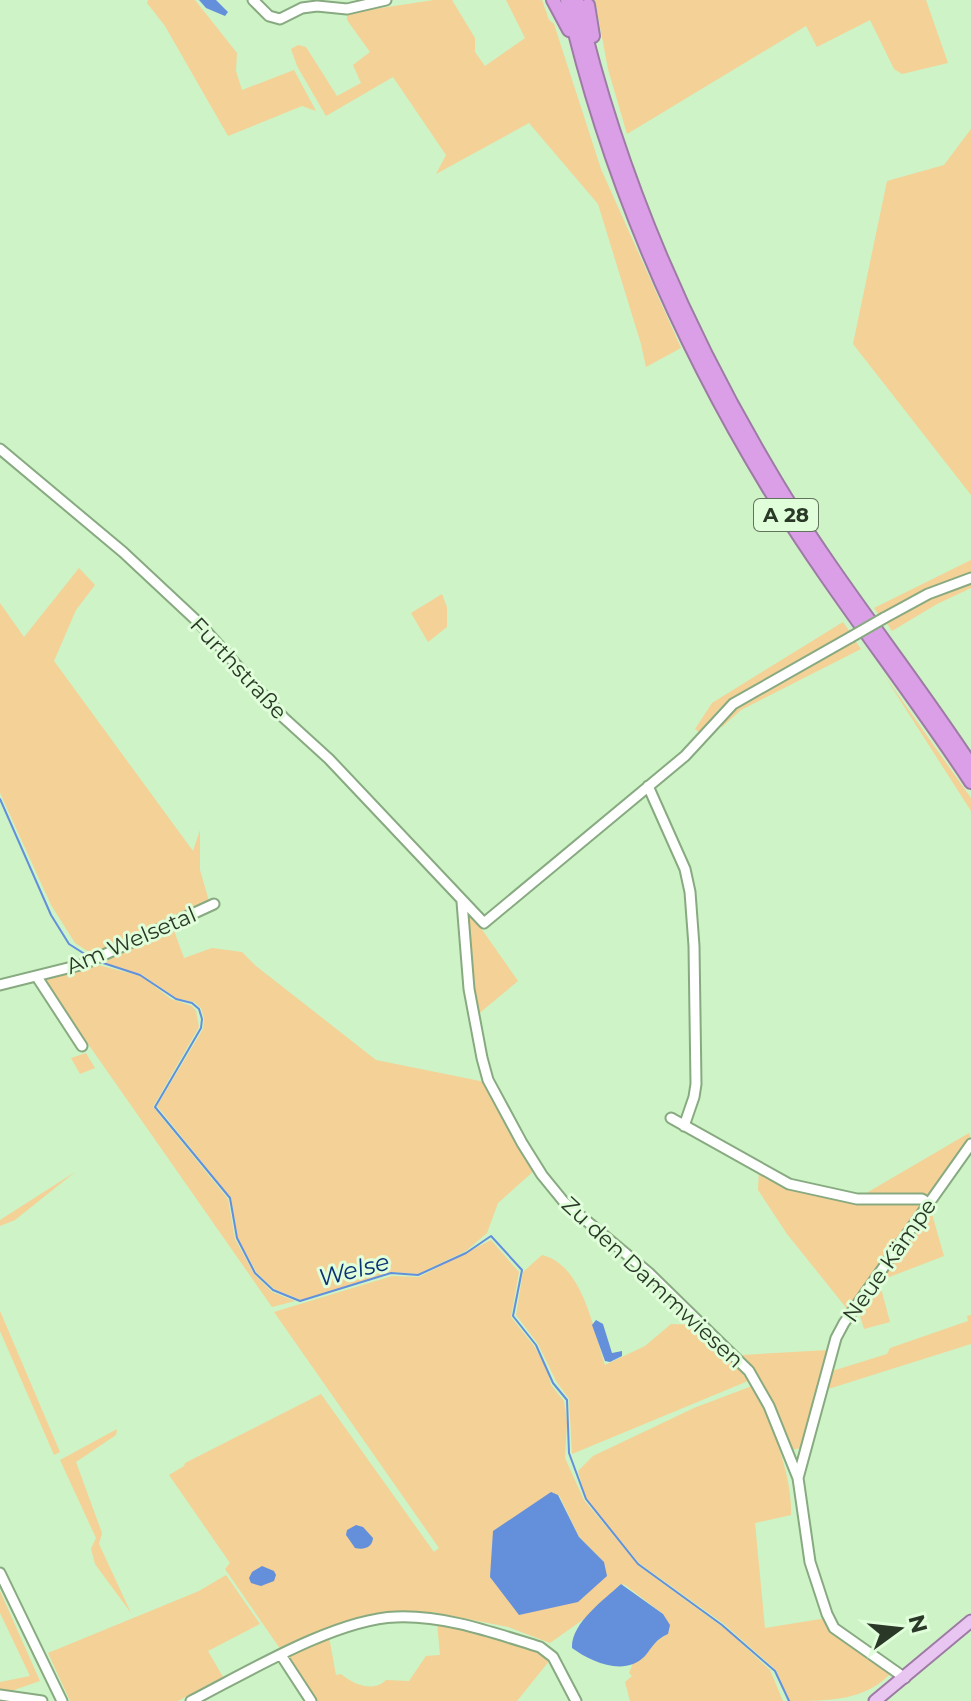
<svg xmlns="http://www.w3.org/2000/svg" width="971" height="1701" viewBox="0 0 971 1701" font-family="Montserrat,sans-serif">
<style>
.green{fill:#f4d196;fill-rule:evenodd}
.water{fill:#638fdb}
.lines{fill:none;stroke-linecap:round;stroke-linejoin:round}
.stream{stroke:#638fdb;stroke-width:2}
.minor-casing{stroke:#87aa80;stroke-width:13}
.major-casing{stroke:#9d7ba4;stroke-width:15}
.highway-casing{stroke:#9d7ba4;stroke-width:16}
.minor{stroke:#fff;stroke-width:9}
.major{stroke:#e9c5f1;stroke-width:11}
.highway{stroke:#db9fe8;stroke-width:12}
.minor-bridge-casing{stroke:#87aa80;stroke-width:13;stroke-linecap:butt}
.minor-bridge{stroke:#fff;stroke-width:9}
.labels{text-anchor:middle;stroke-width:6;stroke-linejoin:round;paint-order:stroke}
.shield{fill:#e0feda;stroke:#61735d;stroke-width:2}
.shield-label{font-size:20px;font-weight:bold;fill:#2a3827}
.street-label{font-size:22px;fill:#2a3827;stroke:#e0feda}
.water-label{font-size:24px;font-style:italic;fill:#093173;stroke:#e0feda}
</style>
<rect width="100%" height="100%" fill="#cef3c6"/>
<path class="green" d="M 148,0 L 195,0 L 237,53 L 236,71 L 242,90 L 294,70 L 316,111 L 302,106 L 228,136 L 165,26 L 147,3 Z
M 434,0 L 452,0 L 475,38 L 475,52 L 485,66 L 525,38 L 506,0 L 542,0 L 549,20 L 554,24 L 601,169 L 681,348 L 646,367 L 641,344 L 598,204 L 529,123 L 436,174 L 446,155 L 393,77 L 326,116 L 297,66 L 291,49 L 298,45 L 306,47 L 337,96 L 361,83 L 353,65 L 370,52 L 347,20 L 347,13 Z
M 595,0 L 926,0 L 948,63 L 902,74 L 894,69 L 870,20 L 817,47 L 806,26 L 627,134 L 608,69 Z
M 971,129 L 971,495 L 853,344 L 887,181 L 944,165 Z
M 971,560 L 971,573 L 928,589 L 879,615 L 874,608 Z
M 79,568 L 95,585 L 76,610 L 54,661 L 193,851 L 200,830 L 200,870 L 209,901 L 95,956 L 75,943 L 51,905 L 0,793 L 0,603 L 24,637 Z
M 971,580 L 971,588 L 937,604 L 892,631 L 886,622 L 932,596 Z
M 442,594 L 447,607 L 447,627 L 428,642 L 411,613 Z
M 843,622 L 850,632 L 730,700 L 718,710 L 700,733 L 695,729 L 712,703 Z
M 854,639 L 861,649 L 741,710 L 722,727 L 718,725 L 729,711 Z
M 884,675 L 971,798 L 971,811 Z
M 469,911 L 518,981 L 476,1016 L 465,915 Z
M 172,925 L 184,958 L 212,948 L 242,952 L 256,966 L 376,1060 L 485,1082 L 536,1169 L 498,1203 L 487,1233 L 466,1251 L 418,1274 L 392,1272 L 301,1300 L 274,1289 L 257,1273 L 238,1239 L 231,1198 L 157,1106 L 203,1029 L 204,1019 L 201,1008 L 194,1002 L 176,998 L 141,974 L 113,967 L 98,960 Z
M 94,964 L 141,976 L 171,999 L 192,1006 L 196,1011 L 199,1027 L 153,1107 L 228,1199 L 235,1239 L 254,1274 L 272,1292 L 295,1301 L 272,1307 L 42,978 Z
M 86,1053 L 95,1068 L 80,1074 L 71,1058 Z
M 969,1133 L 971,1139 L 928,1196 L 863,1195 Z
M 759,1170 L 856,1202 L 917,1204 L 920,1207 L 848,1310 L 787,1234 L 758,1190 Z
M 75,1172 L 15,1220 L 0,1226 L 0,1220 Z
M 925,1213 L 932,1214 L 944,1256 L 879,1281 L 890,1322 L 864,1329 L 858,1309 Z
M 491,1240 L 519,1272 L 511,1317 L 534,1346 L 547,1369 L 551,1385 L 564,1401 L 567,1422 L 565,1458 L 584,1500 L 639,1566 L 728,1631 L 770,1670 L 783,1701 L 630,1701 L 625,1682 L 632,1676 L 629,1673 L 633,1663 C 648,1657 652,1640 668,1634 L 663,1614 L 625,1585 L 621,1584 L 588,1616 L 550,1643 L 508,1627 L 432,1612 L 389,1612 L 281,1650 L 225,1569 L 230,1563 L 169,1475 L 184,1466 L 185,1463 L 321,1394 L 434,1552 L 439,1548 L 274,1312 L 392,1276 L 419,1277 ZM 559,1495 L 579,1537 L 604,1562 L 493,1531 Z
M 542,1255 C 583,1265 593,1328 605,1365 L 645,1346 L 671,1324 L 697,1325 L 733,1360 L 748,1381 L 572,1454 L 569,1399 L 556,1381 L 538,1344 L 516,1315 L 523,1272 Z
M 0,1311 L 60,1452 L 54,1455 L 0,1331 Z
M 971,1315 L 971,1344 L 825,1390 L 829,1372 L 887,1354 L 890,1348 L 968,1321 L 967,1316 Z
M 828,1350 L 803,1448 L 789,1450 L 753,1370 L 742,1355 Z
M 752,1386 C 771,1419 793,1478 791,1515 L 755,1523 L 765,1628 L 827,1618 L 892,1672 C 866,1701 828,1701 790,1701 L 776,1670 L 724,1624 L 639,1563 L 586,1499 L 578,1471 L 593,1456 L 694,1408 Z
M 117,1429 L 116,1435 L 76,1462 L 102,1533 L 99,1544 L 131,1613 L 95,1564 L 91,1549 L 96,1538 L 60,1460 Z
M 226,1575 L 260,1624 L 208,1651 L 223,1677 L 178,1701 L 70,1701 L 48,1653 L 199,1591 Z
M 0,1591 L 40,1681 L 11,1691 L 0,1691 L 0,1682 L 30,1676 L 0,1613 Z
M 437,1622 C 476,1631 517,1637 550,1660 L 517,1701 L 316,1701 L 288,1657 L 329,1637 L 336,1675 L 341,1674 C 353,1684 373,1693 386,1680 L 409,1681 L 426,1656 L 440,1655 Z"/>
<path class="water" d="M 199,0 L 216,0 L 228,12 L 225,16 L 206,8 Z
M 596,1320 L 603,1324 L 612,1353 L 622,1351 L 622,1356 L 610,1362 L 605,1361 L 592,1325 Z
M 551,1492 L 558,1495 L 579,1537 L 604,1562 L 607,1576 L 578,1602 L 519,1615 L 490,1577 L 493,1531 Z
M 356,1525 L 363,1527 L 373,1538 C 372,1548 364,1550 355,1548 L 346,1535 L 347,1530 Z
M 262,1566 L 274,1571 L 276,1575 L 274,1581 L 261,1586 L 251,1583 L 249,1578 L 252,1572 Z
M 621,1584 L 663,1614 L 670,1625 L 668,1634 C 656,1639 653,1646 645,1656 C 625,1677 591,1662 572,1648 C 571,1623 604,1600 621,1584 Z"/>
<g class="lines">
<path class="stream" d="M 0,799 L 51,915 L 69,944 L 91,958
M 97,961 L 140,975 L 176,999 L 192,1003 L 199,1009 L 202,1019 L 201,1028 L 155,1107 L 230,1198 L 237,1238 L 255,1273 L 273,1290 L 300,1301 L 391,1273 L 418,1275 L 466,1253 L 491,1236 L 522,1270 L 513,1316 L 536,1345 L 553,1383 L 567,1400 L 569,1453 L 586,1499 L 638,1564 L 722,1625 L 775,1671 L 789,1701"/>
<g class="minor-casing">
<path id="minor" d="M 253,0 L 269,16 L 280,19 L 302,8 L 317,6 L 347,9 L 386,0
M 0,449 L 123,552 L 199,623 L 284,718 L 329,759 L 484,923 L 685,756 L 733,704 L 851,637
M 884,618 L 928,594 L 971,578
M 648,786 L 685,869 L 690,892 L 694,946 L 696,1084 L 694,1097 L 684,1126
M 462,902 L 469,989 L 482,1058 L 488,1080 L 522,1143 L 542,1175 L 564,1202 L 649,1273 L 749,1371 L 769,1406 L 798,1478 L 810,1562 L 827,1614 L 834,1628 L 905,1678
M 37,977 L 82,1046
M 0,985 L 84,964 L 214,904
M 671,1118 L 789,1184 L 857,1199 L 922,1199 L 928,1203
M 798,1478 L 836,1338 L 844,1323 L 971,1144
M 0,1573 L 62,1701
M 281,1655 L 311,1701
M 0,1695 L 42,1701
M 191,1701 C 246,1673 335,1619 396,1617 C 445,1615 494,1633 540,1647 L 553,1657 L 576,1701"/>
</g>
<g class="major-casing">
<path id="major" d="M 875,1701 L 971,1621"/>
</g>
<g class="highway-casing">
<path id="highway" d="M 553,0 L 569,30
M 567,0 C 606,171 677,337 768,487 C 830,589 905,682 971,782
M 577,0 C 616,169 686,332 775,480 C 834,579 908,669 971,765
M 588,5 L 593,36"/>
</g>
<use href="#minor" class="minor"/>
<use href="#major" class="major"/>
<use href="#highway" class="highway"/>
<g class="minor-bridge-casing">
<path id="minor-bridge" d="M 851,637 L 884,618"/>
</g>
<use href="#minor-bridge" class="minor-bridge"/>
</g>
<g class="labels">
<rect class="shield" x="754" y="499" width="64" height="32" rx="6"/>
<g class="shield-label">
<text x="786" y="522">A 28</text>
</g>
<g class="street-label">
<text transform="translate(239 668) rotate(47)" y="8">Furthstraße</text>
<text transform="translate(131 940) rotate(-23)" y="8">Am Welsetal</text>
<text transform="translate(889 1260) rotate(-55)" y="8">Neue Kämpe</text>
<text transform="translate(653 1282) rotate(43)" y="8">Zu den Dammwiesen</text>
</g>
<g class="water-label">
<text transform="translate(354 1270) rotate(-14)" y="8">Welse</text>
</g>
</g>
<g transform="translate(899 1629) rotate(75)" stroke="#e0feda" stroke-width="6" paint-order="stroke">
<path d="M0-6L14 30L0 20L-14 30Z" fill="#2a3827"/>
<text y="-12" font-size="22" font-weight="bold" text-anchor="middle" fill="#2a3827">N</text>
</g>
</svg>
